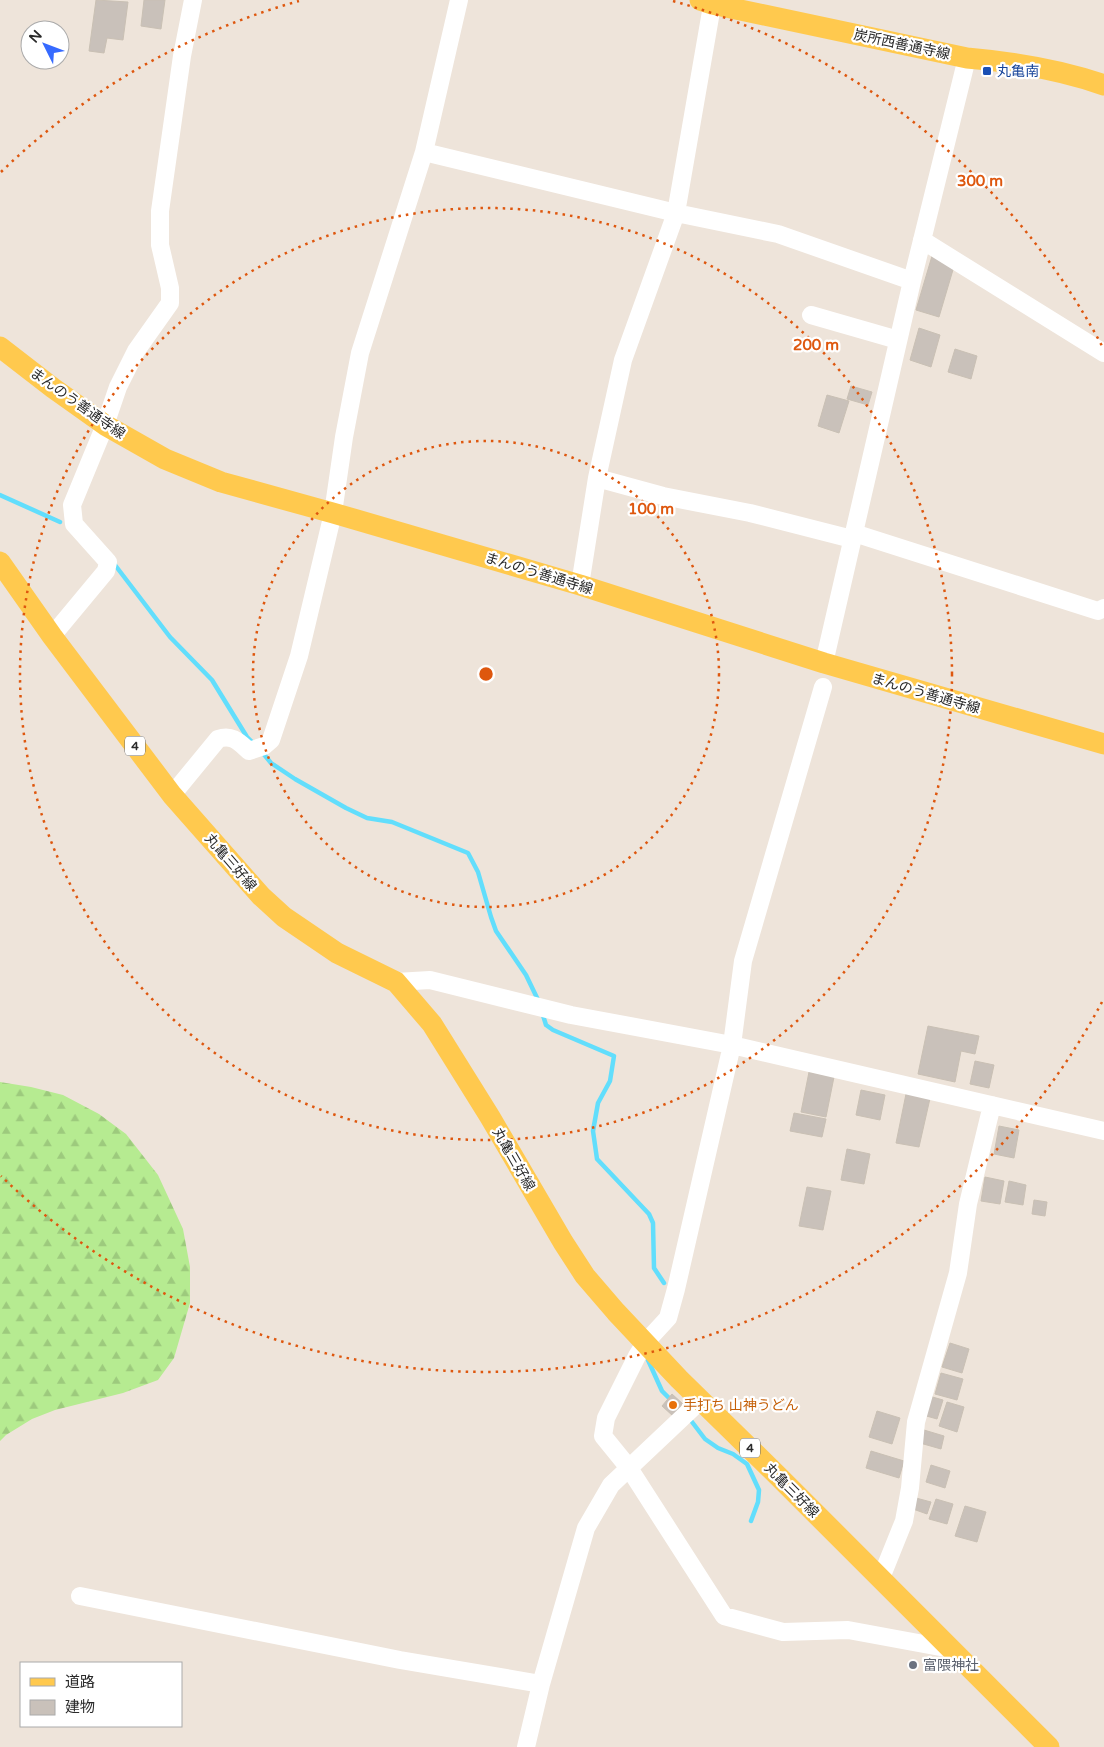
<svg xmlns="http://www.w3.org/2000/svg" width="1104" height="1747" viewBox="0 0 1104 1747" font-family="'Varela Round','Noto Sans JP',sans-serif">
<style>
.forest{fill:url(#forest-firs)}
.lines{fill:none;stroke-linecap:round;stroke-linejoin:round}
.stream{stroke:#62defc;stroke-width:4.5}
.building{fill:#c9c1ba;stroke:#c9c0b4}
.minor{stroke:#fff;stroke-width:18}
.major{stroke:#ffc94e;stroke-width:21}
.ring{fill:none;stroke:#de570e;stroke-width:2.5;stroke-dasharray:2.5 5}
.transit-dot{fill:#1a4fb4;stroke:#fff;stroke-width:2}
.food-dot{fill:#e8710a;stroke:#fff;stroke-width:2}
.worship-dot{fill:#6b7280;stroke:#fff;stroke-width:2}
.labels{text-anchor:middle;stroke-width:4.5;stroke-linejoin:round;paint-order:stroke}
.shield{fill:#fff;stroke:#6a6a6a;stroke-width:1}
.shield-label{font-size:12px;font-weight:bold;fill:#2a2a2a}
.street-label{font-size:14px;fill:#2a2a2a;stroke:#fff}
.transit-label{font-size:14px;fill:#164399;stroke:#fff;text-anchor:start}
.food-label{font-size:14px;fill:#c56008;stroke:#fff;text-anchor:start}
.worship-label{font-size:14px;fill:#5b616d;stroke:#fff;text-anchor:start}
.centre{fill:#de570e;stroke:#fff;stroke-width:2.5}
.ring-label{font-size:15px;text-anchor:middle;font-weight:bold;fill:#de570e;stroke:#fff;stroke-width:4.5;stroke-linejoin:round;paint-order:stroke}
</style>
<defs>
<pattern id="forest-firs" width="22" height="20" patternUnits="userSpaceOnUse" patternTransform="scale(1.25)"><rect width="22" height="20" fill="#b6eb91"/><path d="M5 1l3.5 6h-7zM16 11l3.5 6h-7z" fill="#9dca7d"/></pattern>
</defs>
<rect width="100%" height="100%" fill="#eee4da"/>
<path class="forest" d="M 0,1082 L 31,1087 L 63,1095 L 99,1114 L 126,1134 L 158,1175 L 183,1229 L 190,1267 L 190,1303 L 174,1358 L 158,1380 L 123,1393 L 55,1410 L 32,1419 L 6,1435 L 0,1441 Z"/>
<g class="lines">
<path class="stream" d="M 0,495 L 60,522
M 115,565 L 170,637 L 212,680 L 247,737 L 255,745
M 262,752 L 271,763 L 295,779 L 346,808 L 367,818 L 392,822 L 468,853 L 478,872 L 491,917 L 496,931 L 526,975 L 539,1002
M 542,1012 L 546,1025 L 553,1030 L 614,1056 L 610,1081 L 598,1103 L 593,1131 L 597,1159 L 649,1214 L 653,1223 L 654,1268 L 664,1283
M 648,1360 L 662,1391 L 673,1402
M 689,1418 L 705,1439 L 718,1448 L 733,1454 L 747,1464 L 759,1490 L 758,1502 L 751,1521"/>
</g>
<path class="building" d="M 96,0 L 128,2 L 123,40 L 107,38 L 104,53 L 89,51 Z
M 144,0 L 165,0 L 161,29 L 141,26 Z
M 932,256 L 955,263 L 939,317 L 916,310 Z
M 919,328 L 940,335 L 931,367 L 910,360 Z
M 955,349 L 977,356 L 971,379 L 948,372 Z
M 851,386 L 872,392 L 868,405 L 847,399 Z
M 827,395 L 849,401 L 839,433 L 818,426 Z
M 928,1026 L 979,1036 L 975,1054 L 961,1051 L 955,1082 L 918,1074 Z
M 975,1061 L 994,1065 L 989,1088 L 970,1084 Z
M 809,1072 L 834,1077 L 826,1117 L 801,1112 Z
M 907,1089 L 931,1094 L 919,1147 L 896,1143 Z
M 861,1090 L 885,1095 L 880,1120 L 856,1115 Z
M 794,1113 L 826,1119 L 822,1137 L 790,1131 Z
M 999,1126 L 1019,1130 L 1014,1158 L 994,1154 Z
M 847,1149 L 870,1154 L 864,1184 L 841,1180 Z
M 985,1177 L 1004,1181 L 1000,1204 L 981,1201 Z
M 1009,1181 L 1026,1185 L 1023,1205 L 1005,1202 Z
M 807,1187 L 831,1191 L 823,1230 L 799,1226 Z
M 1034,1200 L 1047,1202 L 1045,1216 L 1032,1214 Z
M 950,1343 L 969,1349 L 962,1373 L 942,1367 Z
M 941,1373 L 963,1379 L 957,1400 L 935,1394 Z
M 672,1394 L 683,1404 L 673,1416 L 662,1406 Z
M 929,1396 L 943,1400 L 937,1419 L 923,1415 Z
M 947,1402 L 964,1407 L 957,1432 L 939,1426 Z
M 877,1411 L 900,1418 L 892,1444 L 869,1437 Z
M 924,1430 L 944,1436 L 941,1449 L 920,1443 Z
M 871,1451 L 904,1461 L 899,1478 L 866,1468 Z
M 931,1465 L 950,1471 L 945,1488 L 926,1482 Z
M 916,1498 L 931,1502 L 927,1514 L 913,1509 Z
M 936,1499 L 953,1504 L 947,1524 L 929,1519 Z
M 965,1506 L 986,1512 L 977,1542 L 955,1536 Z"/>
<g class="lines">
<path class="minor" d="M 424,152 L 676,213 L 778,234 L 912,281
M 922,240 L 1104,353
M 811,315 L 898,340
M 597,478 L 663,496 L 750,513 L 852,539
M 854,533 L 1098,611 L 1104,608
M 580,585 L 597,478 L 623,360 L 676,213 L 713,0
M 52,636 L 106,571 L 108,562 L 74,524 L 72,505 L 105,425 L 118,387 L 136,351 L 170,303 L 170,288 L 160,245 L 160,211 L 182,56 L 193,0
M 824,663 L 912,281 L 967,58
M 823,687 L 743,961 L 732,1045 L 676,1289 L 668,1318 L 645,1343 L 637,1356 L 606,1418 L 603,1436 L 629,1468 L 724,1616 L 783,1632 L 848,1630 L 951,1649
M 172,795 L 218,739 C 232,734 239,742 249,751 L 264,746 L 271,740 L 299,656 L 333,513 L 344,437 L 360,353 L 424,152 L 459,0
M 396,982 L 430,980 L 571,1015 L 732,1045 L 1104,1131
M 881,1578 L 904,1521 L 910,1488 L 916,1422 L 958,1273 L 968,1204 L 992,1105
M 80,1596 L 400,1660 L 541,1684
M 526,1747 L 541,1684 L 586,1528 L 611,1485 L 701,1400"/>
<path class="major" d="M 700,0 L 712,4 L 967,58 C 1012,62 1062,70 1104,85
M 0,347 L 53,388 L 105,425 L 165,459 L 221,482 L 333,513 L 580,585 L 824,663 L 1104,744
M 0,562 L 52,636 L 172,795 L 261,896 L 284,917 L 337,953 L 396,982 L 432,1024 L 490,1117 L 563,1242 L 585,1276 L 616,1312 L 679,1379 L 778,1476 L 1049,1747"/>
</g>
<g class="ring">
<circle cx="486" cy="674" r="233"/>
<circle cx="486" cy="674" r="466"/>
<path d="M1102 1002A698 698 0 0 1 1 1176M1 172A698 698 0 0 1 299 1M673 1A698 698 0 0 1 1102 346"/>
</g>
<rect class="transit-dot" x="982" y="66" width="10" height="10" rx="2.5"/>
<circle class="food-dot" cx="673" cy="1405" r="5"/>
<circle class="worship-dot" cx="913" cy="1665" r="5"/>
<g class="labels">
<g class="shield">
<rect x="125" y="736.5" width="20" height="19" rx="4"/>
<rect x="740" y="1438.5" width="20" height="19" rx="4"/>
</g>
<g class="shield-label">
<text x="135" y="750">4</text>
<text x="750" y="1452">4</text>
</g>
<g class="street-label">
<text transform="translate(902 44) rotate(12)" y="5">炭所西善通寺線</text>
<text transform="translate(78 403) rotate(35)" y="5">まんのう善通寺線</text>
<text transform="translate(539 573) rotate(17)" y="5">まんのう善通寺線</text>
<text transform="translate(926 693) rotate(16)" y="5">まんのう善通寺線</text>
<text transform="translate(231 862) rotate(49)" y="5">丸亀三好線</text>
<text transform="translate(514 1159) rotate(60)" y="5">丸亀三好線</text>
<text transform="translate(792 1490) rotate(45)" y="5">丸亀三好線</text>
</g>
<g class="transit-label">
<text x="997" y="76">丸亀南</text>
</g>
<g class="food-label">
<text x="683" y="1410">手打ち 山神うどん</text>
</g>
<g class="worship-label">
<text x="923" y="1670">富隈神社</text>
</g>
</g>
<circle cx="486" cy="674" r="8" class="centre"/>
<g class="ring-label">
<text x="980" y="186">300 m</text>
<text x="816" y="350">200 m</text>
<text x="651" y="514">100 m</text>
</g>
<rect x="20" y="1662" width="162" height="65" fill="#ffffff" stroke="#aaaaaa"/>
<rect x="30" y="1678" width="25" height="8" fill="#ffc94e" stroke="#aaaaaa"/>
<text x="65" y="1687" font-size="15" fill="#2a2a2a">道路</text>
<rect x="30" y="1700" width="25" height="15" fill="#c9c1ba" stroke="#aaaaaa"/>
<text x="65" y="1712" font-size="15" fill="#2a2a2a">建物</text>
<g transform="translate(45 45) rotate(312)"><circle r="24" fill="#ffffff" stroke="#aaaaaa"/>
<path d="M0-4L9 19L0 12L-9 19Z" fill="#366aff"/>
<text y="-8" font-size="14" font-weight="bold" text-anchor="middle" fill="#2a2a2a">N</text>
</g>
</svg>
